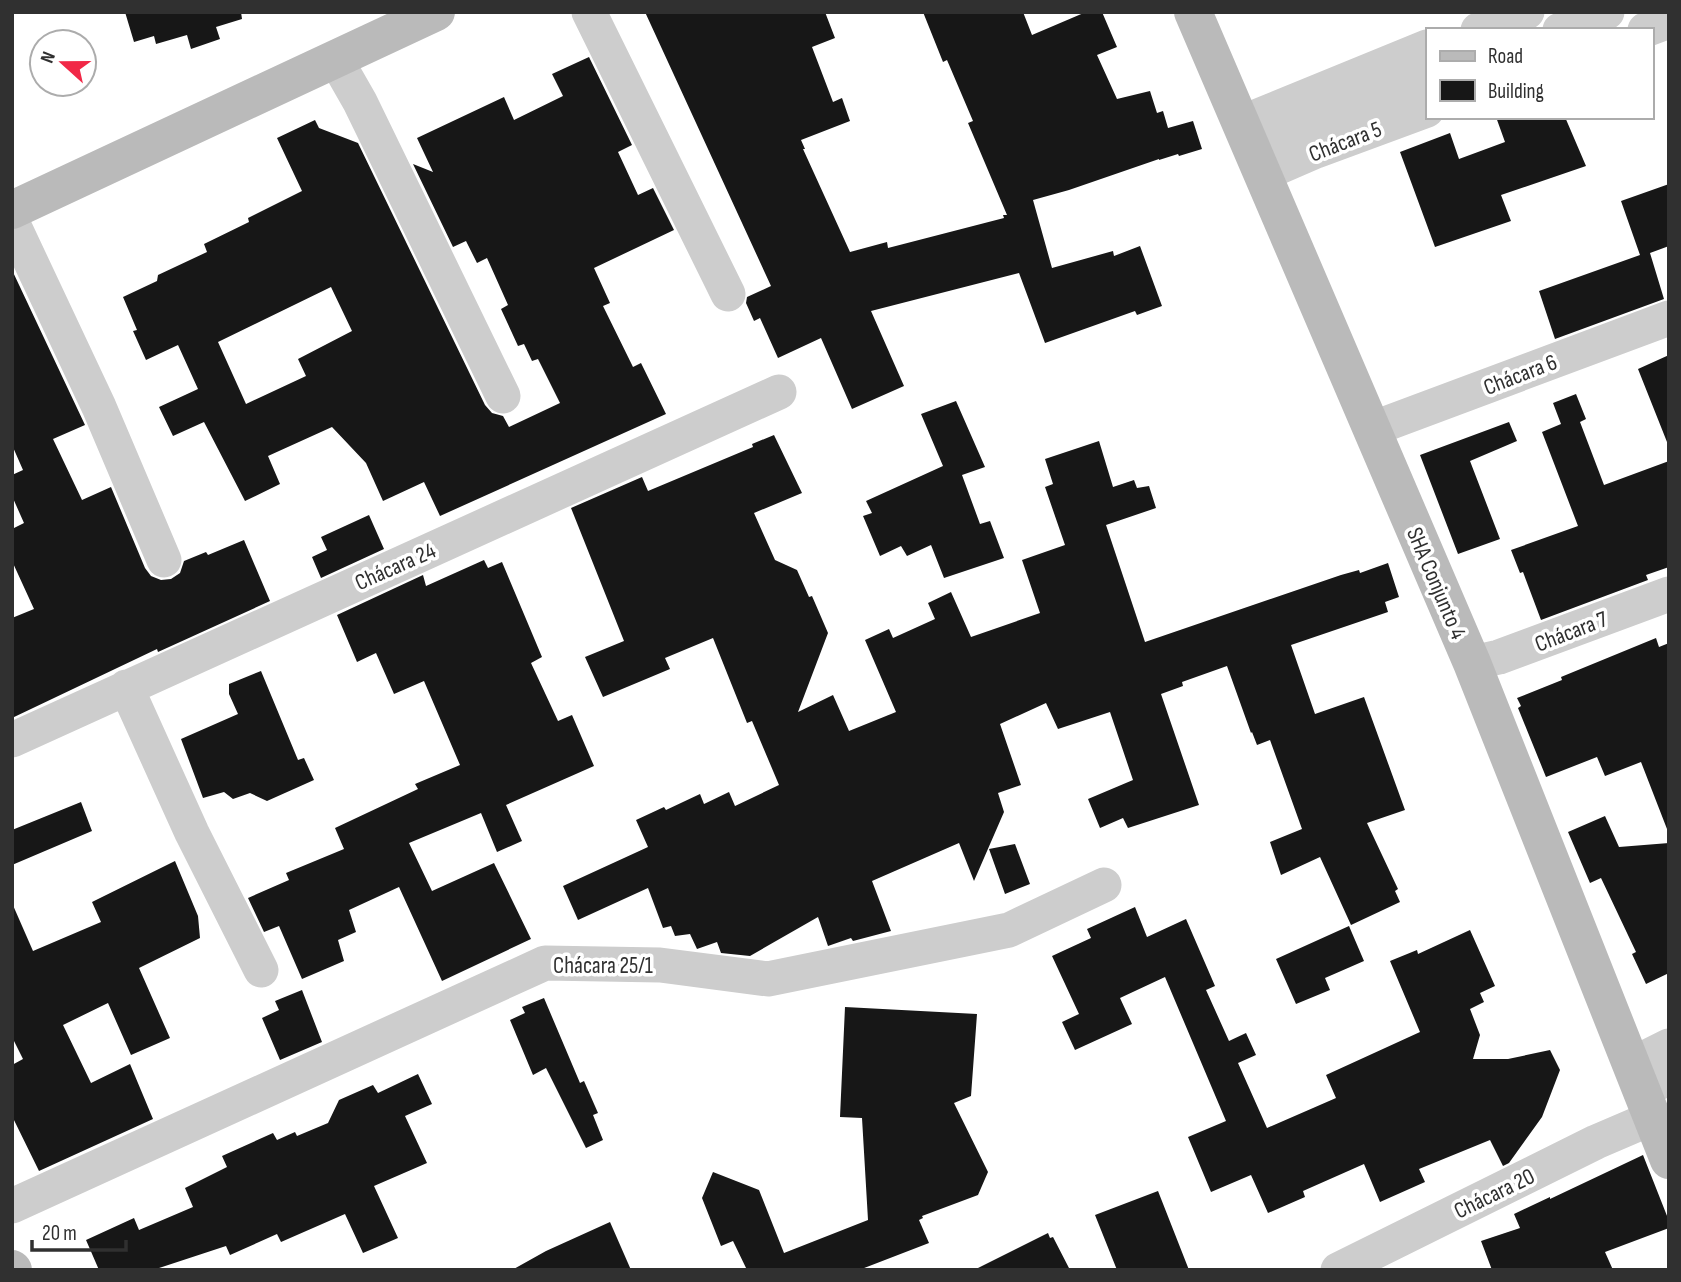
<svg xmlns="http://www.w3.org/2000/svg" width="1681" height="1282" viewBox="0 0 1681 1282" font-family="'Sofia Sans Condensed',sans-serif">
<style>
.building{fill:#171717;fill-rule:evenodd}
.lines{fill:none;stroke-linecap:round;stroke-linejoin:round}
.street{stroke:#cdcdcd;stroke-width:35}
.secondary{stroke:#bababa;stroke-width:38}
.labels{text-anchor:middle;stroke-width:7;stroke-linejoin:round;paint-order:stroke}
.street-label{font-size:23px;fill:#303030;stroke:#fff}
</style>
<rect width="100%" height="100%" fill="#fff"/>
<path class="building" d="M 125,12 L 241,12 L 242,19 L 216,27 L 220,39 L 191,49 L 187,35 L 156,44 L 154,36 L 134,42 Z
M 645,12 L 825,12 L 835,38 L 812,47 L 833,102 L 842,98 L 850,121 L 801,140 L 805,149 L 803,149 L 850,252 L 887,242 L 888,248 L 1004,218 L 1003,215 L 1007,215 L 968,123 L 973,121 L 947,60 L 943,62 L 923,12 L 1023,12 L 1032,35 L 1086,12 L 1102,12 L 1117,47 L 1097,55 L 1117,99 L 1150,91 L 1157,113 L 1163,111 L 1168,128 L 1193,121 L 1202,149 L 1179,156 L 1178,154 L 1159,160 L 1159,159 L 1069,190 L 1033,200 L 1052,268 L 1113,251 L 1114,256 L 1140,246 L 1162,306 L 1137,315 L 1135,311 L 1045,343 L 1019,273 L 871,311 L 904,386 L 852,409 L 821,338 L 778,358 L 760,318 L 754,321 L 746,303 L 747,297 L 771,286 Z
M 589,57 L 632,145 L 618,152 L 638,195 L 653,188 L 674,230 L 594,268 L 610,303 L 603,306 L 633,367 L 641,363 L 666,414 L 440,516 L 424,482 L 383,501 L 366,463 L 332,427 L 268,456 L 280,484 L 245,501 L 204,422 L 173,436 L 159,407 L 198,389 L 178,345 L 146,360 L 133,331 L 137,330 L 123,297 L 157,281 L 158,275 L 207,252 L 204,244 L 249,222 L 248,218 L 302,191 L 277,138 L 315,120 L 319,128 L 358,143 L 485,405 L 492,413 L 503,416 L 509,427 L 560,403 L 538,359 L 532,361 L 524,344 L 518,346 L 501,309 L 508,305 L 487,258 L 477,263 L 466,241 L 453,247 L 413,164 L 433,172 L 417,138 L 504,97 L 514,120 L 563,96 L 552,74 ZM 331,287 L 352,331 L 298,359 L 306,376 L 246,404 L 218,342 Z
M 1496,117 L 1565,117 L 1586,166 L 1501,195 L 1511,221 L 1435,247 L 1400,152 L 1450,133 L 1459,159 L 1505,142 Z
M 1669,184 L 1669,246 L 1650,253 L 1664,299 L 1555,339 L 1539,291 L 1640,255 L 1621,201 Z
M 12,270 L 85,425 L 53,439 L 82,500 L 111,487 L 145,568 L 151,576 L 161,580 L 171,579 L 180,573 L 184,561 L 206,552 L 208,555 L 244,540 L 270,601 L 158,652 L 157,649 L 12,718 L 12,618 L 34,609 L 12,561 L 12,529 L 24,523 L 12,496 L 12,475 L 23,470 L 12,445 Z
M 1669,355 L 1669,442 L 1667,442 L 1638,369 Z
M 1576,394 L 1586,419 L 1580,422 L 1604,485 L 1669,461 L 1669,567 L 1646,575 L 1648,580 L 1541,620 L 1523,572 L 1520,573 L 1511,550 L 1578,526 L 1542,432 L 1561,424 L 1553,403 Z
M 956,401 L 985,467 L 962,475 L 980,524 L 990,521 L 1004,558 L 944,578 L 931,545 L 907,556 L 901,546 L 880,556 L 863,516 L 872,513 L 866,501 L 943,466 L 921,414 Z
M 1509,422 L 1517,441 L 1470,461 L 1500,539 L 1458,554 L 1420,455 Z
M 774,435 L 802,493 L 754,513 L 775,560 L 797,570 L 809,597 L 812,596 L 828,633 L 798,712 L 833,695 L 849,731 L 896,712 L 865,640 L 889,629 L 893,638 L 935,619 L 928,603 L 951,592 L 971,637 L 1040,613 L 1022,560 L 1065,545 L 1045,487 L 1053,484 L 1045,459 L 1099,441 L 1113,487 L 1134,480 L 1137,488 L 1149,486 L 1156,508 L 1106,525 L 1145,642 L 1341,575 L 1359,570 L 1360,573 L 1388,563 L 1399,597 L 1385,602 L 1388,612 L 1291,645 L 1315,714 L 1364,697 L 1405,810 L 1367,823 L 1398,889 L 1395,891 L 1400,902 L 1351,925 L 1320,857 L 1281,875 L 1270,842 L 1302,829 L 1270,740 L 1257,745 L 1252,732 L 1251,733 L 1227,666 L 1182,682 L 1183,686 L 1161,694 L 1199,805 L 1128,828 L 1123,818 L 1100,828 L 1088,799 L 1133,780 L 1110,712 L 1058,729 L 1046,703 L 1000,724 L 1021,785 L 998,793 L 1004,812 L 974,881 L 959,843 L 872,881 L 891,931 L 853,941 L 851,938 L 828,946 L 818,917 L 750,956 L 721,953 L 717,942 L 697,949 L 690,934 L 675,936 L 671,926 L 663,928 L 648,888 L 578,920 L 563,886 L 648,847 L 636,820 L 664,807 L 666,810 L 700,794 L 704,804 L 729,792 L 735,806 L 779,785 L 752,721 L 747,723 L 713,638 L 665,658 L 670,669 L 603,697 L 585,657 L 624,641 L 571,508 L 642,477 L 648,491 L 753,447 L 752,444 Z
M 369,515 L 384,549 L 321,578 L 312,557 L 327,550 L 321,537 Z
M 484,560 L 488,568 L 502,562 L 542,657 L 531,663 L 558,721 L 572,715 L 594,766 L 506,805 L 522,841 L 497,852 L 481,813 L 409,843 L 432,891 L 494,863 L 531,939 L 442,981 L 399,887 L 349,910 L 356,932 L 338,940 L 344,961 L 302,979 L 279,926 L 264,932 L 248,898 L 289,880 L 286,873 L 344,849 L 335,828 L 418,789 L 415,784 L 460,765 L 424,681 L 394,694 L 376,653 L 357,662 L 337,615 L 423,575 L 426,586 Z
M 1656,638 L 1659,647 L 1669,643 L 1667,829 L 1641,762 L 1605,776 L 1597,757 L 1546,777 L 1518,708 L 1521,706 L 1517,698 L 1562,680 L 1561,677 Z
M 261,671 L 298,760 L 304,758 L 314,780 L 267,801 L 250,793 L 233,799 L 224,792 L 203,798 L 181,739 L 238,714 L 229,694 L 229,684 Z
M 81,802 L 92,831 L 12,865 L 12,830 Z
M 1605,816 L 1619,847 L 1669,843 L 1669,973 L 1646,984 L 1632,954 L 1636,952 L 1601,878 L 1590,883 L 1568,832 Z
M 1015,844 L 1030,884 L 1005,894 L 989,849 Z
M 175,861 L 198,916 L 200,938 L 139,968 L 170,1038 L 131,1055 L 108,1003 L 63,1025 L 91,1083 L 130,1064 L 153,1119 L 39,1171 L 12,1116 L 12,1065 L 23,1059 L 12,1037 L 12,903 L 33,951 L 101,922 L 92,902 Z
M 1135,907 L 1147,937 L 1186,919 L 1215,986 L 1206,990 L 1229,1041 L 1246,1033 L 1256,1055 L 1238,1063 L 1267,1128 L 1336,1098 L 1326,1075 L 1420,1032 L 1390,961 L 1417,950 L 1418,954 L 1470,930 L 1495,986 L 1480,993 L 1484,1002 L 1470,1009 L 1480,1035 L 1473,1059 L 1508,1059 L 1550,1050 L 1560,1070 L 1542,1117 L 1509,1163 L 1503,1166 L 1490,1140 L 1419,1169 L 1425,1182 L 1380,1202 L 1364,1164 L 1303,1191 L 1305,1197 L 1268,1213 L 1251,1175 L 1211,1192 L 1188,1137 L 1226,1121 L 1165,977 L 1120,998 L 1132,1024 L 1075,1050 L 1062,1022 L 1079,1014 L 1052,956 L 1091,938 L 1087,929 Z
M 1349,926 L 1364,961 L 1325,978 L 1330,990 L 1296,1004 L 1276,959 Z
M 302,990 L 322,1042 L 280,1060 L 262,1018 L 279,1010 L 275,1001 Z
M 544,998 L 580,1083 L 584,1081 L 598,1113 L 593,1115 L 603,1140 L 586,1148 L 546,1068 L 533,1075 L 510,1020 L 525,1013 L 522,1007 Z
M 845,1007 L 977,1014 L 971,1096 L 954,1103 L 988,1172 L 978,1195 L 922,1216 L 923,1218 L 919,1220 L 929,1243 L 859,1270 L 747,1270 L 733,1241 L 721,1246 L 702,1198 L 713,1172 L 759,1190 L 784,1253 L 868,1220 L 862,1118 L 840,1117 Z
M 418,1074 L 432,1104 L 405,1116 L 427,1163 L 374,1186 L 398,1238 L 363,1253 L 345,1214 L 281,1242 L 277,1234 L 230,1255 L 226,1246 L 153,1270 L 99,1270 L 86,1240 L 134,1218 L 139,1230 L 193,1207 L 185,1188 L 227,1167 L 222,1156 L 273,1133 L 277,1140 L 295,1132 L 297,1136 L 328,1123 L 339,1100 L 373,1085 L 378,1093 Z
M 1643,1155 L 1669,1221 L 1669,1228 L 1605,1252 L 1613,1270 L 1492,1270 L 1481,1241 L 1520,1228 L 1514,1214 L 1550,1197 L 1550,1199 Z
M 1158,1191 L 1189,1270 L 1117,1270 L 1095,1215 Z
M 610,1222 L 631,1270 L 512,1270 L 546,1251 Z
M 1048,1233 L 1050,1238 L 1053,1237 L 1070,1270 L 974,1270 Z"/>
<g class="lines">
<path class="street" d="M 589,12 L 728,294
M 1478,30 L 1527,12
M 1560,30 L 1607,12
M 1645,30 L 1669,21
M 336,60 L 360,102 L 503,396
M 1241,123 L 1427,47
M 1260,139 L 1427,78
M 1263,174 L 1316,151 L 1427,110
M 12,222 L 99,407 L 164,560
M 1372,429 L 1669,318
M 1472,663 L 1499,657 L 1669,594
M 126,687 L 192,833 L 261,970
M 12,740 L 779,392
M 1631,1065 L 1669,1046
M 1641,1092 L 1669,1077
M 12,1206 L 545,963 L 660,965 L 768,979 L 1009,930 L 1104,885
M 1338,1270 L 1596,1142 L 1652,1118"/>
<path class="secondary" d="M 1193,12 L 1472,663 L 1669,1160
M 12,210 L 436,12
M 12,1269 L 13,1270"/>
</g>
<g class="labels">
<g class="street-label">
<text transform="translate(1345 141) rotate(-21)" y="8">Chácara 5</text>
<text transform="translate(1520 374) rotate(-21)" y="8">Chácara 6</text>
<text transform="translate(395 566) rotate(-24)" y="8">Chácara 24</text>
<text transform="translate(1437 583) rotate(67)" y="8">SHA Conjunto 4</text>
<text transform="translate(1571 631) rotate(-21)" y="8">Chácara 7</text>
<text x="603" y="973">Chácara 25/1</text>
<text transform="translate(1494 1193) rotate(-26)" y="8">Chácara 20</text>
</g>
</g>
<rect width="1681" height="1282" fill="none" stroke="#303030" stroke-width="28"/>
<rect x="1426" y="28" width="228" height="91" fill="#ffffff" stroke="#acacac" stroke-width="2"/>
<rect x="1440" y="51" width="35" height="10" fill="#bababa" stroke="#acacac" stroke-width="2"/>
<text x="1488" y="63" font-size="21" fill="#303030">Road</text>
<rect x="1440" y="80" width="35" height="21" fill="#171717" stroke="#acacac" stroke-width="2"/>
<text x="1488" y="98" font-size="21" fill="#303030">Building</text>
<g transform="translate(63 63) rotate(291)"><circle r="33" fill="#ffffff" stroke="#acacac" stroke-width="2"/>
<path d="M0-5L12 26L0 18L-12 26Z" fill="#f12847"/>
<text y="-10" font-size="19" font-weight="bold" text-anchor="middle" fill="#303030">N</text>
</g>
<path d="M32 1240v10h94v-10" fill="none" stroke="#303030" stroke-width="3.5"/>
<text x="42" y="1240" font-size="21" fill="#303030" stroke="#ffffff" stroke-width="5" paint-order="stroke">20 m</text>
</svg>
